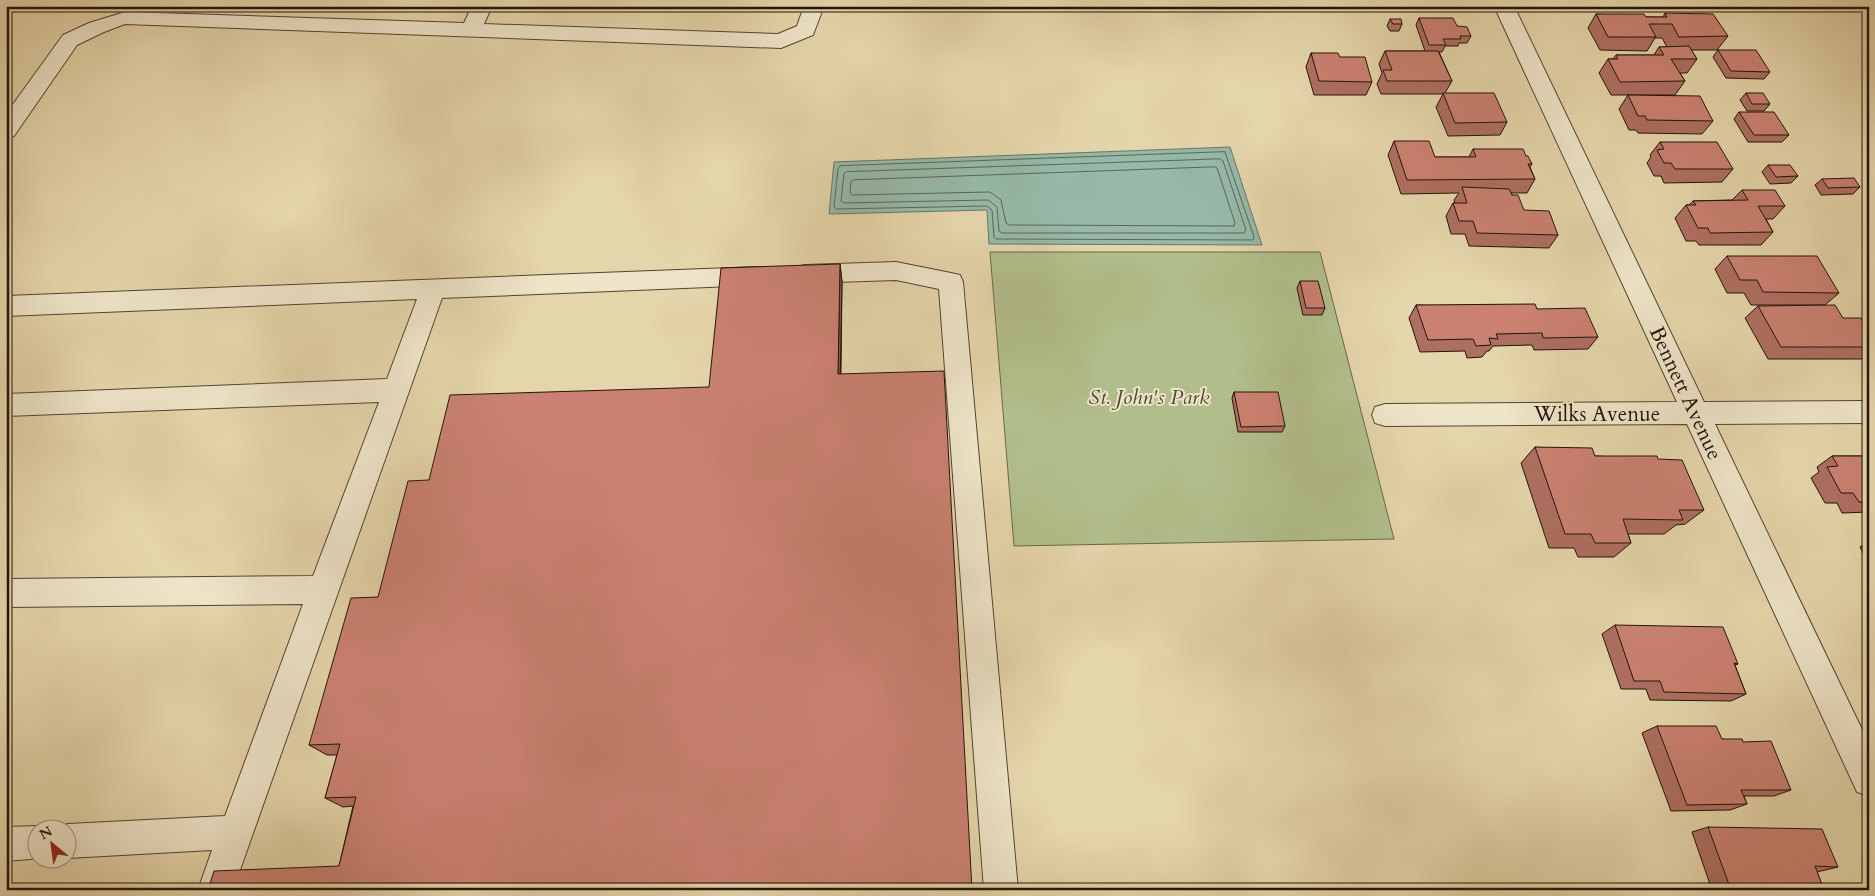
<svg xmlns="http://www.w3.org/2000/svg" width="1875" height="896" viewBox="0 0 1875 896" font-family="Cardo,serif">
<style>
.green{fill:#b1be8b;stroke:#69694a}
.water{fill:#96b9a8;stroke:#677769}
.lines{fill:none;stroke-linecap:round;stroke-linejoin:round}
.shore{stroke:#5c6659;stroke-width:1}
.minor-casing{stroke:#524432;stroke-width:2}
.minor{fill:#eee4c8;fill-rule:evenodd}
.wall{fill:#ae6f61;stroke:#21140a}
.shaded-wall{fill:#8d5a4f;stroke:#21140a}
.building{fill:#ca8171;stroke:#21140a}
.labels{text-anchor:middle;stroke-width:4;stroke-linejoin:round;paint-order:stroke}
.street-label{font-size:21px;fill:#21140a;stroke:#eee4c8}
.park-label{font-size:21px;font-style:italic;fill:#4c4731;stroke:#eee4c8}
</style>
<rect width="100%" height="100%" fill="#e5d5aa"/>
<filter id="stains"><feTurbulence type="fractalNoise" baseFrequency=".004" numOctaves="4"/><feColorMatrix values="0 0 0 0 .2 0 0 0 0 .09 0 0 0 0 .02 0 0 0 .5 -.17"/></filter>
<radialGradient id="worn" r=".72"><stop offset=".6" stop-color="#630" stop-opacity="0"/><stop offset="1" stop-color="#630" stop-opacity=".3"/></radialGradient>
<path class="green" d="M 990,252 L 1320,252 L 1394,539 L 1014,546 Z"/>
<path class="water" d="M 1230,147 L 1262,245 L 989,244 L 987,210 L 829,214 L 834,162 Z"/>
<g class="lines">
<path class="shore" d="M 1225,152 L 1254,237 L 1253,240 L 996,239 L 994,237 L 992,210 L 987,206 L 837,209 L 834,207 L 838,169 L 840,166 Z
M 1220,159 L 1223,161 L 1246,230 L 1244,233 L 1002,233 L 999,231 L 997,207 L 988,200 L 844,203 L 841,201 L 844,174 L 846,172 Z
M 1215,167 L 1217,168 L 1235,223 L 1234,226 L 1009,225 L 1006,223 L 1001,200 L 990,192 L 852,195 L 850,193 L 851,181 L 853,180 Z"/>
<g class="minor-casing">
<path id="minor" d="M 472,6 L 492,6 L 484,24 L 778,34 L 797,26 L 804,6 L 824,6 L 813,35 L 781,48 L 125,24 L 104,32 L 77,45 L 14,136 L 6,139 L 6,114 L 63,35 L 89,23 L 125,12 L 464,23 Z
M 1494,6 L 1514,6 L 1704,402 L 1869,401 L 1869,423 L 1715,424 L 1869,744 L 1869,796 L 1857,792 L 1687,424 L 1385,426 L 1375,423 L 1372,415 L 1375,407 L 1385,404 L 1677,402 Z
M 896,262 L 951,273 L 960,275 L 963,282 L 1018,890 L 984,890 L 939,289 L 896,280 L 805,283 L 796,281 L 793,274 L 796,267 L 805,265 Z
M 757,267 L 766,269 L 769,276 L 766,283 L 757,285 L 442,298 L 233,890 L 198,890 L 212,850 L 68,858 L 68,828 L 57,828 L 68,824 L 225,816 L 303,604 L 6,607 L 6,579 L 313,576 L 379,402 L 6,416 L 6,394 L 387,379 L 417,299 L 6,316 L 6,296 Z
M 38,826 L 44,828 L 38,828 L 38,858 L 42,858 L 6,861 L 6,827 Z"/>
</g>
<use href="#minor" class="minor"/>
</g>
<path class="wall" d="M 1319,6 L 1423,6 L 1421,11 L 1321,11 Z
M 1570,6 L 1643,6 L 1640,10 L 1573,11 Z
M 1753,6 L 1786,6 L 1783,10 L 1756,10 Z
M 1869,9 L 1869,22 L 1864,15 Z
M 1665,13 L 1728,36 L 1717,50 L 1691,50 L 1697,59 L 1687,73 L 1680,73 L 1685,81 L 1675,95 L 1611,95 L 1599,73 L 1608,59 L 1613,59 L 1616,55 L 1654,55 L 1659,47 L 1667,47 L 1662,38 L 1655,38 L 1647,51 L 1600,50 L 1588,28 L 1596,14 L 1646,17 L 1663,17 Z
M 1419,18 L 1457,26 L 1471,36 L 1467,43 L 1459,43 L 1458,46 L 1445,46 L 1442,52 L 1439,52 L 1452,81 L 1445,93 L 1507,122 L 1500,135 L 1448,136 L 1436,107 L 1443,94 L 1381,94 L 1377,84 L 1382,73 L 1379,64 L 1385,51 L 1425,51 L 1416,25 Z
M 1390,19 L 1402,24 L 1399,31 L 1390,31 L 1387,26 Z
M 1718,50 L 1770,72 L 1764,79 L 1726,78 L 1713,57 Z
M 1311,53 L 1340,57 L 1372,82 L 1366,95 L 1314,95 L 1306,67 Z
M 1746,93 L 1770,104 L 1764,111 L 1747,111 L 1740,100 Z
M 1628,95 L 1713,121 L 1702,134 L 1638,133 L 1636,130 L 1629,130 L 1619,109 Z
M 1739,112 L 1789,135 L 1782,142 L 1748,142 L 1734,119 Z
M 1394,141 L 1435,157 L 1469,157 L 1473,149 L 1526,156 L 1532,164 L 1530,167 L 1535,179 L 1527,193 L 1511,193 L 1524,210 L 1558,235 L 1549,248 L 1469,246 L 1465,234 L 1451,234 L 1446,216 L 1453,203 L 1455,203 L 1454,200 L 1459,193 L 1401,194 L 1388,155 Z
M 1660,142 L 1733,169 L 1722,182 L 1664,183 L 1661,176 L 1654,176 L 1647,163 L 1651,157 L 1650,155 Z
M 1768,165 L 1798,176 L 1791,183 L 1770,184 L 1762,172 Z
M 1822,179 L 1860,187 L 1853,194 L 1821,195 L 1815,185 Z
M 1742,190 L 1785,206 L 1773,219 L 1766,219 L 1773,232 L 1761,245 L 1699,245 L 1696,241 L 1686,241 L 1675,218 L 1686,205 L 1689,205 L 1693,201 L 1732,200 Z
M 1727,256 L 1839,293 L 1825,305 L 1751,305 L 1744,293 L 1727,293 L 1715,269 Z
M 840,264 L 842,282 L 841,374 L 339,866 L 353,806 L 343,807 L 325,798 L 337,755 L 327,755 L 309,745 L 378,597 L 429,480 L 709,387 Z
M 1300,281 L 1325,308 L 1322,315 L 1303,315 L 1297,288 Z
M 1416,305 L 1537,309 L 1598,337 L 1588,349 L 1534,350 L 1532,345 L 1493,346 L 1489,351 L 1487,351 L 1482,357 L 1467,358 L 1465,351 L 1420,352 L 1409,318 Z
M 1758,306 L 1843,318 L 1869,331 L 1869,354 L 1863,359 L 1768,359 L 1745,318 Z
M 1234,392 L 1285,426 L 1282,432 L 1238,432 L 1232,398 Z
M 1535,447 L 1595,456 L 1658,459 L 1704,510 L 1685,524 L 1676,525 L 1664,534 L 1628,534 L 1631,543 L 1614,557 L 1578,557 L 1574,548 L 1549,548 L 1521,463 Z
M 1832,456 L 1869,456 L 1869,512 L 1842,513 L 1837,503 L 1825,503 L 1811,478 L 1819,472 L 1817,467 Z
M 1869,542 L 1869,565 L 1860,547 Z
M 1615,625 L 1738,664 L 1735,665 L 1746,694 L 1731,701 L 1650,700 L 1646,689 L 1621,689 L 1602,634 Z
M 1657,726 L 1722,739 L 1743,742 L 1791,790 L 1774,796 L 1744,796 L 1747,804 L 1730,810 L 1671,811 L 1642,733 Z
M 1708,827 L 1838,867 L 1817,872 L 1824,890 L 1712,890 L 1692,832 Z"/>
<path class="shaded-wall" d="M 840,264 L 842,282 L 840,391 L 838,374 Z"/>
<path class="building" d="M 1665,13 L 1713,14 L 1728,36 L 1679,37 L 1672,24 L 1649,24 L 1656,37 L 1608,37 L 1596,14 L 1644,14 L 1646,17 L 1667,17 Z
M 1419,18 L 1453,18 L 1457,26 L 1467,27 L 1471,36 L 1460,36 L 1461,39 L 1443,39 L 1446,45 L 1429,45 Z
M 1390,19 L 1401,19 L 1402,24 L 1393,24 Z
M 1689,46 L 1697,59 L 1671,59 L 1685,81 L 1620,82 L 1608,59 L 1618,59 L 1616,55 L 1664,55 L 1659,47 Z
M 1718,50 L 1756,50 L 1770,72 L 1731,71 Z
M 1385,51 L 1438,51 L 1452,81 L 1387,81 L 1383,70 L 1392,70 Z
M 1311,53 L 1338,53 L 1340,57 L 1365,57 L 1372,82 L 1319,81 Z
M 1443,93 L 1494,93 L 1507,122 L 1455,123 Z
M 1746,93 L 1763,93 L 1770,104 L 1752,104 Z
M 1628,95 L 1700,96 L 1713,121 L 1647,120 L 1645,116 L 1638,116 Z
M 1739,112 L 1774,112 L 1789,135 L 1754,135 Z
M 1394,141 L 1429,141 L 1435,157 L 1476,157 L 1473,149 L 1523,149 L 1526,156 L 1528,156 L 1532,164 L 1528,164 L 1535,179 L 1407,180 Z
M 1660,142 L 1717,142 L 1733,169 L 1675,169 L 1671,163 L 1664,163 L 1657,150 L 1664,149 Z
M 1768,165 L 1790,165 L 1798,176 L 1776,177 Z
M 1854,178 L 1860,187 L 1828,188 L 1822,179 Z
M 1462,187 L 1509,189 L 1512,195 L 1518,195 L 1524,210 L 1549,211 L 1558,235 L 1477,233 L 1473,221 L 1459,221 L 1453,203 L 1467,203 Z
M 1742,190 L 1775,190 L 1785,206 L 1758,206 L 1773,232 L 1710,233 L 1708,228 L 1698,228 L 1686,205 L 1696,205 L 1693,201 L 1748,200 Z
M 1727,256 L 1817,256 L 1839,293 L 1763,292 L 1757,280 L 1740,280 Z
M 840,264 L 838,374 L 944,371 L 972,890 L 208,890 L 214,871 L 339,866 L 356,797 L 325,798 L 340,744 L 309,745 L 351,598 L 378,597 L 408,481 L 429,480 L 450,395 L 709,387 L 721,268 Z
M 1300,281 L 1318,281 L 1325,308 L 1306,308 Z
M 1535,304 L 1537,309 L 1585,308 L 1598,337 L 1543,338 L 1542,333 L 1496,334 L 1498,339 L 1489,338 L 1491,345 L 1476,346 L 1473,339 L 1428,340 L 1416,305 Z
M 1835,305 L 1843,318 L 1861,318 L 1869,331 L 1869,347 L 1781,347 L 1758,306 Z
M 1234,392 L 1278,392 L 1285,426 L 1241,427 Z
M 1535,447 L 1592,448 L 1595,456 L 1657,456 L 1658,459 L 1682,460 L 1704,510 L 1679,510 L 1683,520 L 1623,519 L 1631,543 L 1595,543 L 1591,534 L 1565,534 Z
M 1832,456 L 1869,456 L 1869,502 L 1859,502 L 1853,493 L 1841,493 L 1827,467 L 1838,466 Z
M 1615,625 L 1723,627 L 1738,664 L 1734,663 L 1746,694 L 1664,692 L 1660,681 L 1634,681 Z
M 1657,726 L 1716,726 L 1722,739 L 1742,739 L 1743,742 L 1771,741 L 1791,790 L 1741,790 L 1747,804 L 1687,805 Z
M 1708,827 L 1822,829 L 1838,867 L 1815,866 L 1824,890 L 1731,890 Z"/>
<g class="labels">
<g class="street-label">
<text transform="translate(1686 393) rotate(65)" y="7">Bennett Avenue</text>
<text x="1597" y="421">Wilks Avenue</text>
</g>
<g class="park-label">
<text x="1149" y="404">St. John's Park</text>
</g>
</g>
<rect width="1875" height="896" fill="none" stroke="#e5d5aa" stroke-width="25"/>
<rect x="8" y="8" width="1860" height="881" fill="none" stroke="#21140a" stroke-width="2.5"/>
<rect x="12" y="12" width="1850" height="871" fill="none" stroke="#21140a"/>
<g transform="translate(52 844) rotate(331)"><circle r="24" fill="#eee4c8" stroke="#9c917c"/>
<path d="M0-4L9 19L0 12L-9 19Z" fill="#8f2418"/>
<text y="-8" font-size="14" font-weight="bold" text-anchor="middle" fill="#21140a">N</text>
</g>
<rect width="100%" height="100%" filter="url(#stains)"/>
<rect width="100%" height="100%" fill="url(#worn)"/>
</svg>
